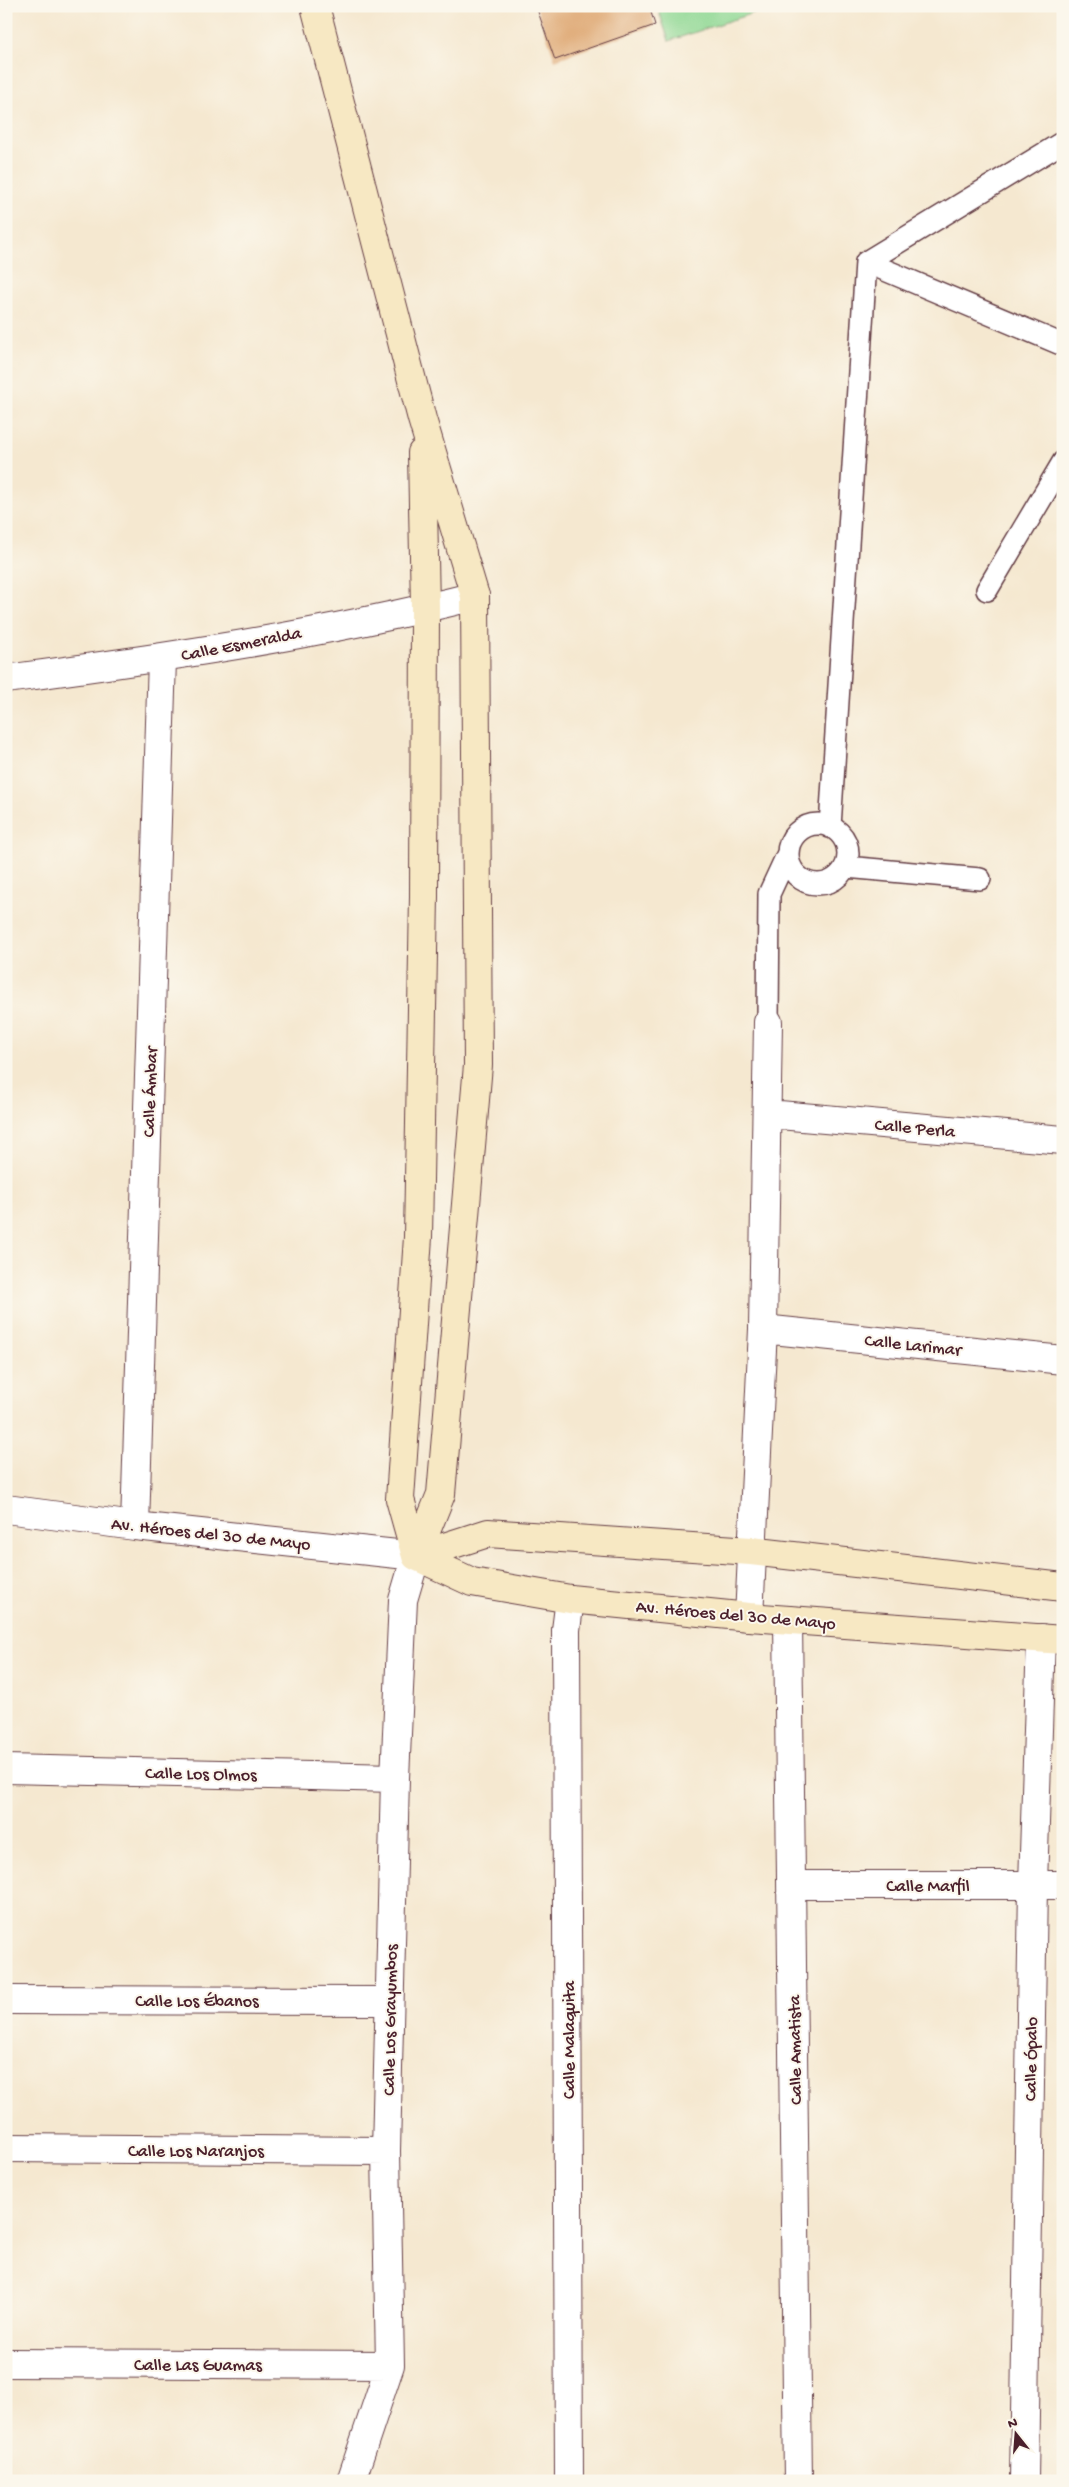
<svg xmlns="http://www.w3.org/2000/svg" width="1069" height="2487" viewBox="0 0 1069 2487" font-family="'Gochi Hand',sans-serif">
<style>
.green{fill:#90d894;stroke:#6d7c60}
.building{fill:#e1af7e}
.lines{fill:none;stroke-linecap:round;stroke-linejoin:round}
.lane-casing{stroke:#643d44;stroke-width:24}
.street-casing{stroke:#643d44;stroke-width:30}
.secondary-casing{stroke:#643d44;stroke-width:30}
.lane{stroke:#fff;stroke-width:21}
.street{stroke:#fff;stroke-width:28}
.secondary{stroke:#f7e8c3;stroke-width:28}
.labels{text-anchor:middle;stroke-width:4;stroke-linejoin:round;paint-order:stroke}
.street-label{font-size:18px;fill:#4a1f2b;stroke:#fbf7ec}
</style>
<rect width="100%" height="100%" fill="#fbf7ec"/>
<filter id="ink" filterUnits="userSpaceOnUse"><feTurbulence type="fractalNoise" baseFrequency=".02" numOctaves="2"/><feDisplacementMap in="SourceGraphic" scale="10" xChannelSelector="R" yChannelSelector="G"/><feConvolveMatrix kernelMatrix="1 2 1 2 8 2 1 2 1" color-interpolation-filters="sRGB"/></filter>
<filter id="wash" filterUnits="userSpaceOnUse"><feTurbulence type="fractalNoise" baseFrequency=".0096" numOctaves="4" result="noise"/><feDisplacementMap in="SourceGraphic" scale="20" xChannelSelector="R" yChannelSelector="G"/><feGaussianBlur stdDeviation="1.12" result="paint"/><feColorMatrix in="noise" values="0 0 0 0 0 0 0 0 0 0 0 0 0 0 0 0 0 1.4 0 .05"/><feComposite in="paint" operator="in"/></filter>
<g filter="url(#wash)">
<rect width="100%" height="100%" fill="#f5e8d0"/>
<path class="green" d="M 657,6 L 774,6 L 669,41 Z"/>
<g id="blocks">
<path class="building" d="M 536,6 L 649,6 L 655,25 L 555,60 Z"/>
</g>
</g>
<g filter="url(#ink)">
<use href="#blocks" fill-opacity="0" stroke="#643d44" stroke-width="1"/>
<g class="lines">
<g class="lane-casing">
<path id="lane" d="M 866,262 L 1063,345
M 987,590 L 1063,462
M788 854a30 30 0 1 1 60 0a30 30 0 1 1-60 0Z
M 830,827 L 866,262 L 1063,142
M 846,867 L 980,879
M 768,1022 L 769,894 L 788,853"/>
</g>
<g class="street-casing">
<path id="street" d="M 6,679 C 163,658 321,635 475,596
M 768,1114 L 1063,1140
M 763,1329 L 1063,1360
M 6,1509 L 135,1526 L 416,1556 L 403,1600 L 395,1778 L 386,2151 L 390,2365 L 351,2481
M 135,1526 L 162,659
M 749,1617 L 763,1329 L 768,1022
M 788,1620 L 798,2481
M 6,1769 L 395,1778
M 792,1885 L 1063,1885
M 6,2000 L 388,2001
M 6,2148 L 386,2151
M 6,2363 L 390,2365
M 569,2481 L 566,1630 L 570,1599
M 1024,2481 L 1033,1884 L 1041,1638"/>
</g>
<g class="secondary-casing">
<path id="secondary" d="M 315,6 L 422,419 L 475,596 L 478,1065 L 441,1494 L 416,1556
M 416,1556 L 400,1499 L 418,1237 L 424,896 L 425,608 L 422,453
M 416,1556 L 472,1582 L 570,1599 L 749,1617 L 1063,1640
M 416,1556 L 488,1533 L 751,1551 L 1063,1587"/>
</g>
<use href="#lane" class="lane"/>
<use href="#street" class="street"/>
<use href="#secondary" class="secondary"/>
</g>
</g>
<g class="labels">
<g class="street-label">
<text transform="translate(241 643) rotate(-11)" y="6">Calle Esmeralda</text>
<text transform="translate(149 1092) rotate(-88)" y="6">Calle Ámbar</text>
<text transform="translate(915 1127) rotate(5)" y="6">Calle Perla</text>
<text transform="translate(913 1344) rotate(6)" y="6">Calle Larimar</text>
<text transform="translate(211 1533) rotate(6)" y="6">Av. Héroes del 30 de Mayo</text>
<text transform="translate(736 1614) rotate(5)" y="6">Av. Héroes del 30 de Mayo</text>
<text transform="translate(201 1773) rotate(1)" y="6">Calle Los Olmos</text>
<text x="928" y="1891">Calle Marfil</text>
<text x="197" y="2006">Calle Los Ébanos</text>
<text transform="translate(389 2020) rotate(-89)" y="6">Calle Los Grayumbos</text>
<text transform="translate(568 2040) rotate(-90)" y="6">Calle Malaquita</text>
<text transform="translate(794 2050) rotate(-91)" y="6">Calle Amatista</text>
<text transform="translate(1030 2059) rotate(-89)" y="6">Calle Ópalo</text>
<text x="196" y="2156">Calle Los Naranjos</text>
<text x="198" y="2370">Calle Las Guamas</text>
</g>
</g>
<rect width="1069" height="2487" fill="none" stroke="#fbf7ec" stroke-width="25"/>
<g transform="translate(1016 2434) rotate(343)" stroke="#fbf7ec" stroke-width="4" paint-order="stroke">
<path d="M0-4L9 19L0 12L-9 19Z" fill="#4a1f2b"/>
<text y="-8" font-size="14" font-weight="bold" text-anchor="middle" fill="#4a1f2b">N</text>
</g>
</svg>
